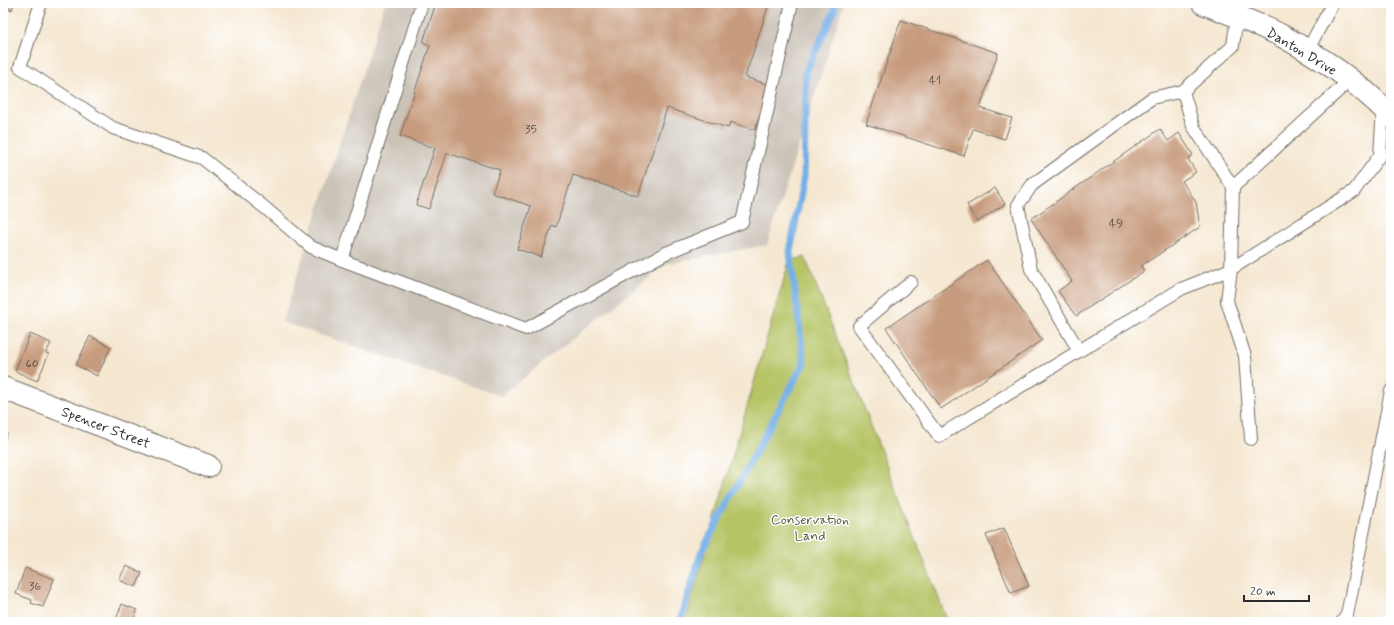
<svg xmlns="http://www.w3.org/2000/svg" width="1394" height="625" viewBox="0 0 1394 625" font-family="Mynerve,sans-serif">
<style>
.industrial{fill:#cbc3b8}
.green{fill:#b6c466;stroke:#707848}
.lines{fill:none;stroke-linecap:round;stroke-linejoin:round}
.stream{stroke:#75afe6;stroke-width:7}
.building{fill:#c79b7d}
.lane-casing{stroke:#726d65;stroke-width:14}
.street-casing{stroke:#726d65;stroke-width:24}
.lane{stroke:#fff;stroke-width:12}
.street{stroke:#fff;stroke-width:22}
.labels{text-anchor:middle;stroke-width:3;stroke-linejoin:round;paint-order:stroke}
.number-label{font-size:12px;fill:#524740}
.street-label{font-size:14px;fill:#2b2b2b;stroke:#fff}
.park-label{font-size:14px;fill:#55593d;stroke:#fff}
</style>
<rect width="100%" height="100%" fill="#fff"/>
<filter id="ink" filterUnits="userSpaceOnUse"><feTurbulence type="fractalNoise" baseFrequency=".025" numOctaves="2"/><feDisplacementMap in="SourceGraphic" scale="8" xChannelSelector="R" yChannelSelector="G"/><feConvolveMatrix kernelMatrix="1 2 1 2 8 2 1 2 1" color-interpolation-filters="sRGB"/></filter>
<filter id="wash" filterUnits="userSpaceOnUse"><feTurbulence type="fractalNoise" baseFrequency=".012" numOctaves="4" result="noise"/><feDisplacementMap in="SourceGraphic" scale="16" xChannelSelector="R" yChannelSelector="G"/><feGaussianBlur stdDeviation="0.9" result="paint"/><feColorMatrix in="noise" values="0 0 0 0 0 0 0 0 0 0 0 0 0 0 0 0 0 1.4 0 .05"/><feComposite in="paint" operator="in"/></filter>
<g filter="url(#wash)">
<rect width="100%" height="100%" fill="#f5e7d0"/>
<path class="industrial" d="M 385,3 L 844,3 L 767,245 L 666,264 L 501,396 L 282,322 Z"/>
<path class="green" d="M 805,257 L 948,622 L 685,622 L 789,261 Z"/>
<g class="lines">
<path class="stream" d="M 680,622 L 701,553 L 804,363 L 790,252 L 804,176 L 806,71 L 834,12 L 835,3"/>
</g>
<g id="blocks">
<path class="building" d="M 3,3 L 14,3 L 12,10 L 3,7 Z
M 436,3 L 443,4 L 443,3 L 756,3 L 768,7 L 745,77 L 769,85 L 755,130 L 730,122 L 728,128 L 667,108 L 638,196 L 573,175 L 556,227 L 552,225 L 541,257 L 517,249 L 531,206 L 492,193 L 500,170 L 447,153 L 429,209 L 416,205 L 435,148 L 400,136 L 430,45 L 423,42 Z
M 901,20 L 998,53 L 980,108 L 1012,118 L 1005,139 L 973,129 L 964,156 L 866,124 Z
M 1160,129 L 1168,141 L 1179,133 L 1193,155 L 1188,159 L 1196,172 L 1182,181 L 1196,202 L 1200,227 L 1141,266 L 1144,271 L 1076,316 L 1058,291 L 1072,281 L 1031,219 Z
M 995,188 L 1005,204 L 977,222 L 967,205 Z
M 987,260 L 1042,340 L 941,409 L 886,328 Z
M 30,334 L 51,343 L 46,353 L 49,354 L 37,381 L 15,371 Z
M 90,336 L 111,347 L 97,376 L 76,365 Z
M 3,431 L 7,433 L 3,444 Z
M 1004,528 L 1029,586 L 1011,593 L 986,535 Z
M 126,566 L 142,573 L 136,587 L 119,580 Z
M 25,568 L 54,579 L 43,607 L 31,603 L 32,600 L 16,594 Z
M 122,604 L 137,610 L 133,622 L 115,622 Z"/>
</g>
</g>
<g filter="url(#ink)">
<use href="#blocks" fill-opacity="0" stroke="#726d65" stroke-width="1"/>
<g class="lines">
<g class="lane-casing">
<path id="lane" d="M 41,3 L 20,67 L 113,128 L 202,158 L 264,207 L 311,247 L 342,260 L 526,329 L 666,253 L 742,222 L 792,3
M 1307,51 L 1333,3
M 1183,91 L 1193,126 L 1233,187 L 1350,80
M 1233,187 L 1231,269 L 1227,301 L 1245,356 L 1251,439
M 342,260 L 422,3
M 911,282 L 859,326 L 939,436 L 1181,289 L 1231,269 L 1354,191 L 1380,155 L 1383,108
M 1079,351 L 1031,269 L 1018,205 L 1032,185 L 1152,98 L 1183,91 L 1233,46 L 1237,16
M 1342,622 L 1347,615 L 1391,391"/>
</g>
<g class="street-casing">
<path id="street" d="M 1203,3 C 1229,13 1257,23 1282,36 C 1321,57 1360,84 1391,116
M 3,388 L 208,466"/>
</g>
<use href="#lane" class="lane"/>
<use href="#street" class="street"/>
</g>
</g>
<g class="labels">
<g class="number-label">
<text x="935" y="84">41</text>
<text x="531" y="133">35</text>
<text x="1116" y="227">49</text>
<text x="32" y="367">60</text>
<text x="35" y="590">36</text>
</g>
<g class="street-label">
<text transform="translate(1302 51) rotate(31)" y="5">Danton Drive</text>
<text transform="translate(106 427) rotate(21)" y="5">Spencer Street</text>
</g>
<g class="park-label">
<text x="810" y="524">Conservation<tspan x="810" dy="16">Land</tspan></text>
</g>
</g>
<rect width="1394" height="625" fill="none" stroke="#fff" stroke-width="16"/>
<path d="M1244 595v6h65v-6" fill="none" stroke="#2b2b2b" stroke-width="2"/>
<text x="1250" y="595" font-size="12" fill="#2b2b2b" stroke="#ffffff" stroke-width="3" paint-order="stroke">20 m</text>
</svg>
